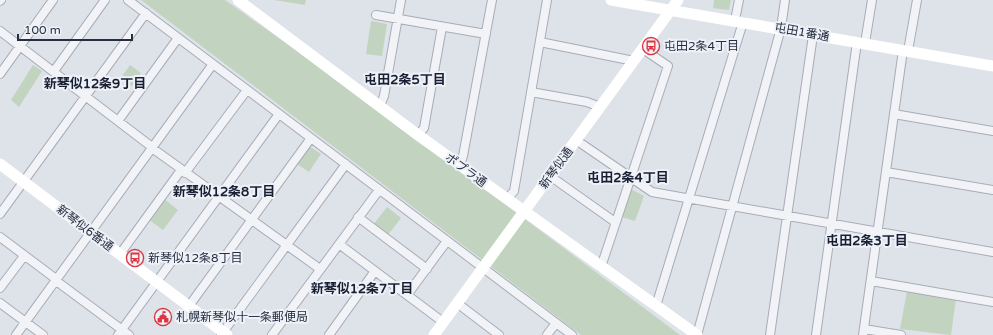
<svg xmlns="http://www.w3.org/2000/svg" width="993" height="335" viewBox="0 0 993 335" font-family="'Varela Round','Noto Sans JP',sans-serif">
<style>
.green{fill:#c2d4bf}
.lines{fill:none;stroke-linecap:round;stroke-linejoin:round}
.street-casing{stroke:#a7acb7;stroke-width:10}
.street{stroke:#f2f3f7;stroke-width:8}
.secondary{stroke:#fff;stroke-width:11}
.labels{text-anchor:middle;stroke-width:4;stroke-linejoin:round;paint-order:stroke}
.street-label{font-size:12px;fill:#262e42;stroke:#eef1f7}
.poi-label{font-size:12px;fill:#262e42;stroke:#eef1f7;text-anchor:start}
.neighbourhood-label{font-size:13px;font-weight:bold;fill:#181f33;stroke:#eef1f7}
</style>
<rect width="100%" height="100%" fill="#dee2e9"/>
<path class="green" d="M 141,0 L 225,0 L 351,89 L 680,335 L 581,335 Z
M 274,0 L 306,0 L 305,5 Z
M 714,0 L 731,0 L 729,10 L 713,8 Z
M 371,21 L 387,24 L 382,56 L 366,54 Z
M 33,65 L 42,71 L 19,107 L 11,100 Z
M 130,65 L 141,73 L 132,86 L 120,79 Z
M 309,146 L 321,154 L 309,172 L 297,164 Z
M 629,188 L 644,196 L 635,221 L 619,216 Z
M 164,199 L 178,210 L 163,230 L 148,219 Z
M 387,207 L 401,218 L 388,235 L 373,225 Z
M 907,291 L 956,299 L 951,335 L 900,329 Z"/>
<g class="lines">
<g class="street-casing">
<path id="street" d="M 128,0 L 572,335
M 0,1 L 1,0
M 376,15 L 486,34
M 735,20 L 739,0
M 0,31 L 152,147
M 540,42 L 634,61
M 865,43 L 872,0
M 908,51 L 917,0
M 54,71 L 105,0
M 0,74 L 53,0
M 531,92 L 587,102 L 600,107
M 380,106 L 384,96 L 401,0
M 894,114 L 993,131
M 118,121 L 178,38
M 418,135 L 424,128 L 442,27
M 576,140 L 652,192 L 993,252
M 152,148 L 320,269
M 460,165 L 463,156 L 492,0
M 886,172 L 993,190
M 185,173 L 247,90
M 550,176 L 615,222
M 507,199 L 514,191 L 547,0
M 0,214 L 146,13
M 358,217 L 427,269
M 0,237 L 56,279
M 339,244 L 443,322
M 120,254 L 181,170
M 601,267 L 668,66 L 643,49
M 55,280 L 129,335
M 871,281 L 993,302
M 0,288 L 24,256
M 407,295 L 447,241
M 0,303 L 43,335
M 457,303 L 499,335
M 189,306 L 311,138
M 656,306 L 743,22
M 864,329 L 901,335
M 16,335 L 213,64
M 118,335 L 279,114
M 221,335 L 346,164
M 272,335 L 379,190
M 329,335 L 375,271
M 547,335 L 556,323
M 697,335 L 781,28 L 785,0
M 770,335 L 813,35
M 816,335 L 857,42
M 863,335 L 903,50"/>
</g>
<use href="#street" class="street"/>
<path class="secondary" d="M 238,0 L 418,135 L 697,335
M 611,0 L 993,66
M 0,164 L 227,335
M 434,335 L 678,0"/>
</g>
<defs>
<g id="bus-ring" transform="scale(0.9)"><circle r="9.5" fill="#eef1f7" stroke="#dc3641" stroke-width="1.5"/><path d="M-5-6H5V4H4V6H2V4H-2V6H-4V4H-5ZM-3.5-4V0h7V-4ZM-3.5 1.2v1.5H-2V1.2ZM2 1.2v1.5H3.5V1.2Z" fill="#dc3641"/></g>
<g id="civic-ring" transform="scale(0.9)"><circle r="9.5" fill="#eef1f7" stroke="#dc3641" stroke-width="1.5"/><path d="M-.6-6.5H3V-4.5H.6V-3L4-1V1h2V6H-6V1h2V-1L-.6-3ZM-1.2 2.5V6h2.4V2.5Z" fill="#dc3641"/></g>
</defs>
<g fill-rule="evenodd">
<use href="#bus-ring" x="651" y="46"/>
<use href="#bus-ring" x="135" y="258"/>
<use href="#civic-ring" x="163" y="317"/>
</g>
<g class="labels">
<g class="street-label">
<text transform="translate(802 32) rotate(10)" y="4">屯田1番通</text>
<text transform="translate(556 168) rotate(-54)" y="4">新琴似通</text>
<text transform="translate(466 170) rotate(36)" y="4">ポプラ通</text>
<text transform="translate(85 228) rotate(37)" y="4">新琴似6番通</text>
</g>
<g class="poi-label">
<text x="664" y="50">屯田2条4丁目</text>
<text x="148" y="262">新琴似12条8丁目</text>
<text x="176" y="321">札幌新琴似十一条郵便局</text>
</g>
<g class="neighbourhood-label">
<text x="405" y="84">屯田2条5丁目</text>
<text x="95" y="88">新琴似12条9丁目</text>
<text x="628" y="182">屯田2条4丁目</text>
<text x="224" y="196">新琴似12条8丁目</text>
<text x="867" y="245">屯田2条3丁目</text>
<text x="362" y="293">新琴似12条7丁目</text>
</g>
</g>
<path d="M18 34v6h114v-6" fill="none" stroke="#262e42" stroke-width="2"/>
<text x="24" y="34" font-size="12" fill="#262e42" stroke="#eef1f7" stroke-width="3" paint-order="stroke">100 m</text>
</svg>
